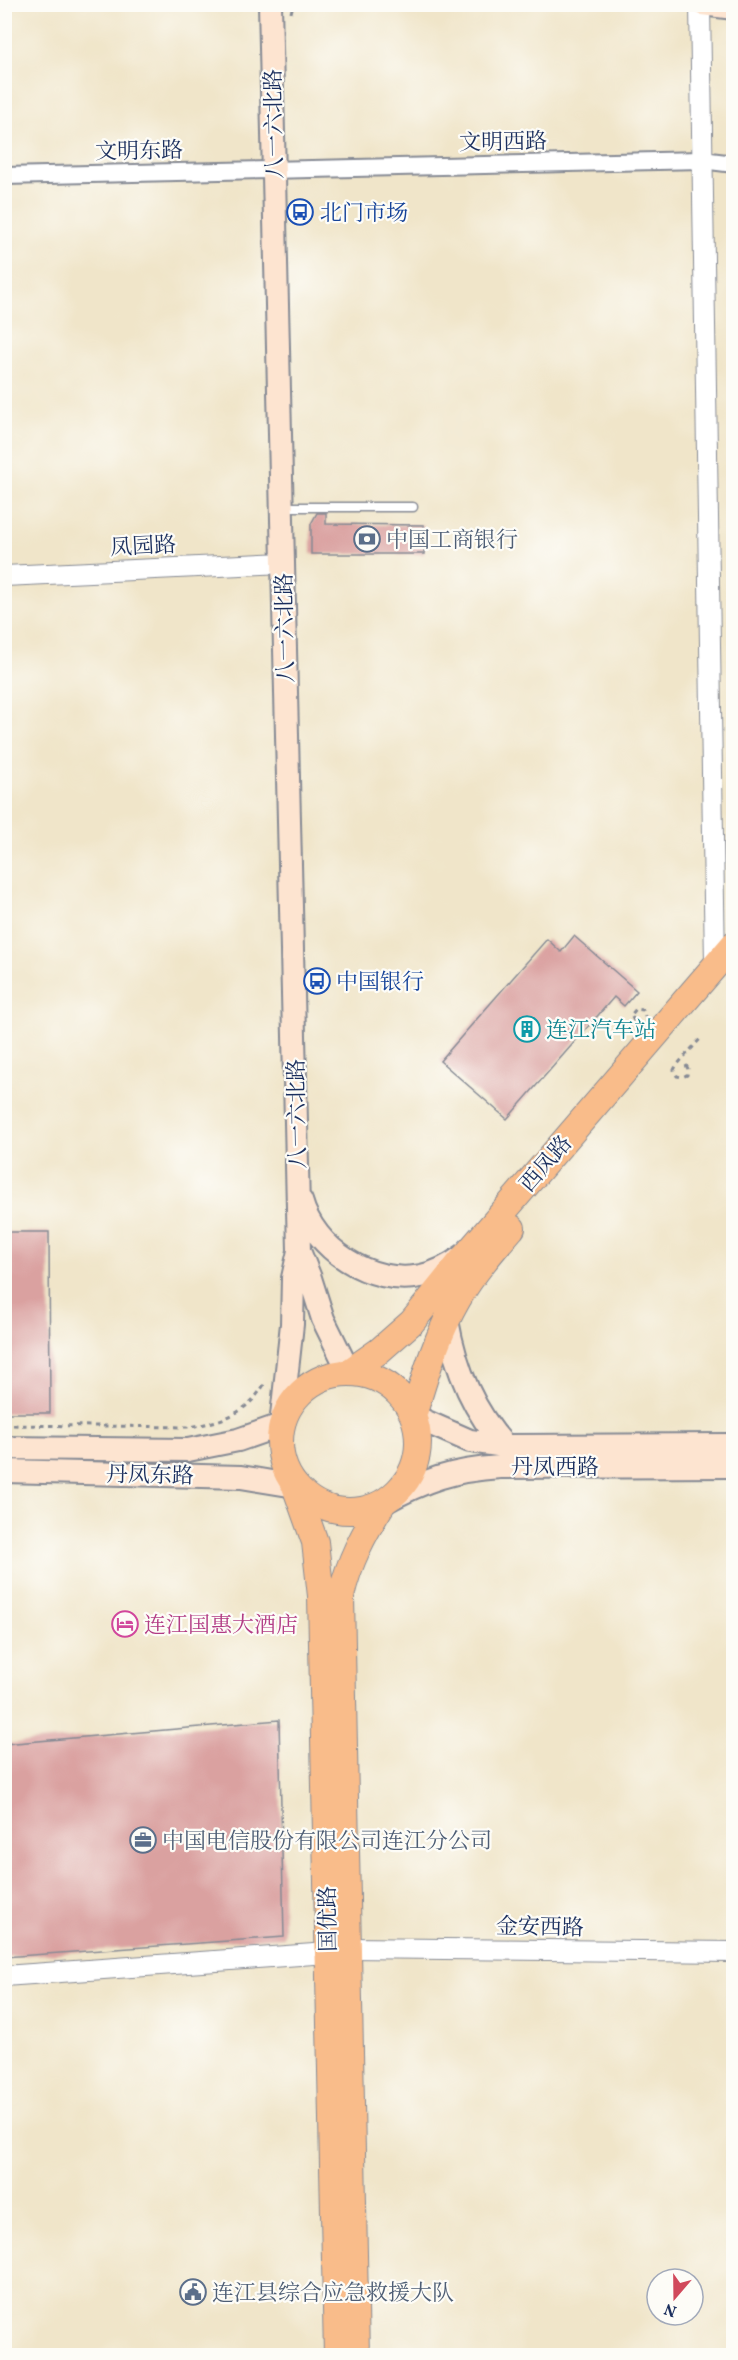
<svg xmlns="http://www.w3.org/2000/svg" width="738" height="2360" viewBox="0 0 738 2360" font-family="Vollkorn,'Noto Serif SC',serif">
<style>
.building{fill:#daa1a0}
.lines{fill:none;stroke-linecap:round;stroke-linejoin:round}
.service-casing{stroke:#868a94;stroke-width:11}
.minor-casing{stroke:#868a94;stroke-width:20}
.tertiary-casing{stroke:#868a94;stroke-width:22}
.secondary-casing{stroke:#868a94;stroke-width:26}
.primary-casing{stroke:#868a94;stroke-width:28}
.path{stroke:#868a94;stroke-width:3;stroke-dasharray:4.5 4.5;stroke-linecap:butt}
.service{stroke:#fff;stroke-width:8}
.minor{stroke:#fff;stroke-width:16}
.tertiary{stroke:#fff;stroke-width:20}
.secondary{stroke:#fde4d0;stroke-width:22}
.primary{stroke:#f9bc8a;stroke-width:26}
.labels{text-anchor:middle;stroke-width:4.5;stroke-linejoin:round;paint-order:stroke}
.street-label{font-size:22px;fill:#1b2f5e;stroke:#fdfcf7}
.transit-label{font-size:22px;fill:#164399;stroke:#fdfcf7;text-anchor:start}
.service-label{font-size:22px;fill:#4e5e75;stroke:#fdfcf7;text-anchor:start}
.culture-label{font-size:22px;fill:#0d838f;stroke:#fdfcf7;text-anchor:start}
.hotel-label{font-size:22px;fill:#b23c85;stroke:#fdfcf7;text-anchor:start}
</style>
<rect width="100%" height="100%" fill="#fdfcf7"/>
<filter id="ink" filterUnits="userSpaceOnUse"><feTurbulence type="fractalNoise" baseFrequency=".0167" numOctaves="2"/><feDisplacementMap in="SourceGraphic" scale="12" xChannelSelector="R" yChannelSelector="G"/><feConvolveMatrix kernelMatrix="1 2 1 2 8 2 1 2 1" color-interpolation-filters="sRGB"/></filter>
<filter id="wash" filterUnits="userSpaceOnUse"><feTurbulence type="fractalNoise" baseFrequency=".008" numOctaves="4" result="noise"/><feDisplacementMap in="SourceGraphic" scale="24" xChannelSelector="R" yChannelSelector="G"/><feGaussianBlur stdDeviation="1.35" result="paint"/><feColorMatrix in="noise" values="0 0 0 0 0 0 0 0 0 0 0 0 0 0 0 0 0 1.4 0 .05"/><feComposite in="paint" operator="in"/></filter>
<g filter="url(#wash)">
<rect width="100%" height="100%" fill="#f0e5c9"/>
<g id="blocks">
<path class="building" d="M 317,513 L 326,513 L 326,524 L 424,525 L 424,554 L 311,554 L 311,524 Z
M 574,936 L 637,991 L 624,1006 L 614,997 L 507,1119 L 440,1061 L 547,939 L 561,952 Z
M 4,1232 L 49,1232 L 50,1413 L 4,1413 Z
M 279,1720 L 284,1937 L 4,1957 L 4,1744 Z"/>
</g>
</g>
<g filter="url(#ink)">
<use href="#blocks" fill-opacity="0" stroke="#868a94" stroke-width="1.5"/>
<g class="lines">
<g class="service-casing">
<path id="service" d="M 282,507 L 413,507"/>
</g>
<g class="minor-casing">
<path id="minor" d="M 4,176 L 702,160 L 734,164"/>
</g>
<g class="tertiary-casing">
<path id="tertiary" d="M 700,4 L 715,965
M 4,576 L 283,563
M 347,1948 L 734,1952
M 4,1976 L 328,1953"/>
</g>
<g class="secondary-casing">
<path id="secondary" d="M 702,4 L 734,8
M 301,1201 C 314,1249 371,1286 421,1276 C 436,1273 451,1265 463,1256
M 299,1251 L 310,1278 L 323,1319 L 349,1372
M 447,1320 C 455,1367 472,1410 505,1446
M 413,1416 L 470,1441 L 505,1446 L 734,1445
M 4,1448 L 188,1450 L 238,1440 L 281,1425 L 292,1324 L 293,1278 L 299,1251 L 270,4
M 4,1471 L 241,1477 L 295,1486
M 383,1503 C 424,1480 453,1470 500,1467 L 734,1466"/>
</g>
<g class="primary-casing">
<path id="primary" d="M 349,1372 L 379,1351 L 412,1322 L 467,1254 L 734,944
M280 1442a69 69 0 1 1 138 0a69 69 0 1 1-138 0Z
M 413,1416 C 425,1376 437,1335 458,1299 C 473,1273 493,1250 512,1228
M 295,1486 L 315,1542 L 321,1596 L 337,2356
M 356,2356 L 341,1596 C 349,1561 364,1533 383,1503"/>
</g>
<path class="path" d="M 291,13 L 293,4
M 634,1021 L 631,1015 L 636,1009 L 643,1010 L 645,1017
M 686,1065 L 688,1069 L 687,1075 L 682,1077 L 677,1076 L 674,1070 L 676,1066 L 701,1038
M 4,1425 L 190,1427 C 223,1421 247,1414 265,1383"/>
<use href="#service" class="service"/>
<use href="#minor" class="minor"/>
<use href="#tertiary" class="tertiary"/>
<use href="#secondary" class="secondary"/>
<use href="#primary" class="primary"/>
</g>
</g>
<defs>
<g id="bus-ring" transform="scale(1.35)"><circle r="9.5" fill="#fdfcf7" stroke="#1a4fb4" stroke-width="1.5"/><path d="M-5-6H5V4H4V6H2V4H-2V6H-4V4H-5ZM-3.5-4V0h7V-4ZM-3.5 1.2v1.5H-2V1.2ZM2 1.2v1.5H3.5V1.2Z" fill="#1a4fb4"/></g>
<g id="bank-ring" transform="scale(1.35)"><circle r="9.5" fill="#fdfcf7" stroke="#5c6f8a" stroke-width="1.5"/><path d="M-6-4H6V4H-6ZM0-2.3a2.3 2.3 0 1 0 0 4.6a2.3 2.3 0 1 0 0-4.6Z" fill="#5c6f8a"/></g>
<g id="building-ring" transform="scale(1.35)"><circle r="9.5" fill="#fdfcf7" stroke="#0f9aa8" stroke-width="1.5"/><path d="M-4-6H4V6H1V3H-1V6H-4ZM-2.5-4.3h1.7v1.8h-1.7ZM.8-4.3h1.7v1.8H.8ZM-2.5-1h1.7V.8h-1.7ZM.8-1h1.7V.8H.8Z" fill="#0f9aa8"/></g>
<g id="hotel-ring" transform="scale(1.35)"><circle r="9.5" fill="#fdfcf7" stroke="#d1479c" stroke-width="1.5"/><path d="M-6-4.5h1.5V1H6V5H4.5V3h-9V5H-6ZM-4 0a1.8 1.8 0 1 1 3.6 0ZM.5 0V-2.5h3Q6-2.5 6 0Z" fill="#d1479c"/></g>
<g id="office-ring" transform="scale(1.35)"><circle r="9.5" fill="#fdfcf7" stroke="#5c6f8a" stroke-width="1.5"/><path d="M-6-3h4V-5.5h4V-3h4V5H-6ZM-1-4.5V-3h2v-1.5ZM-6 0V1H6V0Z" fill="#5c6f8a"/></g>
<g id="civic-ring" transform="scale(1.35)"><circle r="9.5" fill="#fdfcf7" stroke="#5c6f8a" stroke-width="1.5"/><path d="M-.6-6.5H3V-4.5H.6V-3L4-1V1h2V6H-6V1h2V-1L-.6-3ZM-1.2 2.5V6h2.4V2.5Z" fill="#5c6f8a"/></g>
</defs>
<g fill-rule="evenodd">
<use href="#bus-ring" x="300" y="212"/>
<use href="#bank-ring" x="367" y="539"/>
<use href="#bus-ring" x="317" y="981"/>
<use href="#building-ring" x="527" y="1029"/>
<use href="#hotel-ring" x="125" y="1624"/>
<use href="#office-ring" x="143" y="1840"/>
<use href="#civic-ring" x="193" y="2292"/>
</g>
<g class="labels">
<g class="street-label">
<text transform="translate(273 124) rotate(-91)" y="8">八一六北路</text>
<text transform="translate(503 141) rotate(-1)" y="8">文明西路</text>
<text transform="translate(139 150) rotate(-1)" y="8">文明东路</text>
<text transform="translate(143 545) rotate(-3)" y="8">凤园路</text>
<text transform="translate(284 628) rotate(-91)" y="8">八一六北路</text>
<text transform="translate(296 1114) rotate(-91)" y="8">八一六北路</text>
<text transform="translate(545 1163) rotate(-49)" y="8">西凤路</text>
<text x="555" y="1474">丹凤西路</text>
<text transform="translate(150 1474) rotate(1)" y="8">丹凤东路</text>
<text transform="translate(327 1919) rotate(-91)" y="8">国优路</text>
<text transform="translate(540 1926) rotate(1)" y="8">金安西路</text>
</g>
<g class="transit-label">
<text x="320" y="220">北门市场</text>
<text x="336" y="989">中国银行</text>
</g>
<g class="service-label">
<text x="386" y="547">中国工商银行</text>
<text x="162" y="1848">中国电信股份有限公司连江分公司</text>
<text x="212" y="2300">连江县综合应急救援大队</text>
</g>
<g class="culture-label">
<text x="546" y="1037">连江汽车站</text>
</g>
<g class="hotel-label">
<text x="144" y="1632">连江国惠大酒店</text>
</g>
</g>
<rect width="738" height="2360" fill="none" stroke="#fdfcf7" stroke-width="24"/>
<g transform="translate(675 2297) rotate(200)"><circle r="28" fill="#fdfcf7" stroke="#a3aaba" stroke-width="1.5"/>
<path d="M0-4.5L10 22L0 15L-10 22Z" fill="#d1495b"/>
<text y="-9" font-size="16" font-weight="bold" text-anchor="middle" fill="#1b2f5e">N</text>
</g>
</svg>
